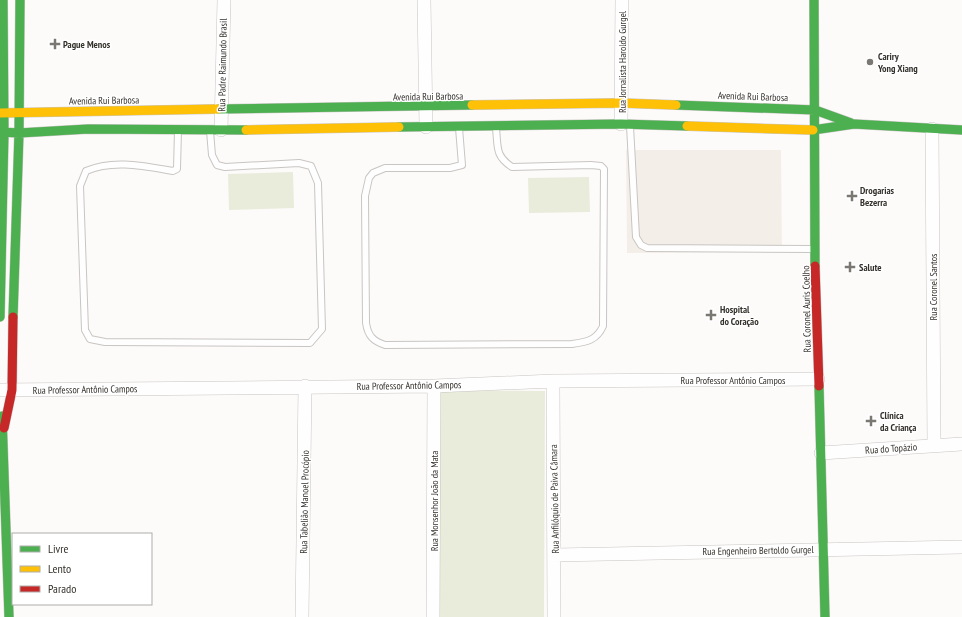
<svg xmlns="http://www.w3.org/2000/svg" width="962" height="617" viewBox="0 0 962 617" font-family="'PT Sans Narrow',sans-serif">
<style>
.built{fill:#f4eee8}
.green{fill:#e9ebdb}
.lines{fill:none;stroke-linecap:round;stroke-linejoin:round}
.lane-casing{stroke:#c8c5c2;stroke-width:8}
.street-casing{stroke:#c8c5c2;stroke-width:14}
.fast-casing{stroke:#c8c5c2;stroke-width:10}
.slow-casing{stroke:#c8c5c2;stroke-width:10}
.jam-casing{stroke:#c8c5c2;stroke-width:10}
.lane{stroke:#fffefe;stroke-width:6}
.street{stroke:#fffefe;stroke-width:13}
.fast{stroke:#4caf50;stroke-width:9}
.slow{stroke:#ffc107;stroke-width:9}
.jam{stroke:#c62828;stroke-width:9}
.poi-dot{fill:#7b7874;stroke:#fff;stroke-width:1.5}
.labels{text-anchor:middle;stroke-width:3;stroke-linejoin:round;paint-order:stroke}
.poi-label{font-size:10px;font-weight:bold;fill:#35312c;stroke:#fff;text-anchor:start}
.street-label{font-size:10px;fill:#35312c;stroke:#fff}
</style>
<rect width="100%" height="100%" fill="#fdfbfa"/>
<path class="built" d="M 626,150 L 781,150 L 782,252 L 627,253 Z"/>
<path class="green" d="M 293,172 L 294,208 L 229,210 L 228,174 Z
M 589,177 L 590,212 L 529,213 L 528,178 Z
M 440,390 L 545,391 L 544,617 L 439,617 Z"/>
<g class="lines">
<g class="lane-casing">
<path id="lane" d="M 630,126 L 636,237 L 641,245 L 647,248 L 814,249
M 459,128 L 462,165 L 450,168 L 385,168 L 373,173 L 369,178 L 365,196 L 366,323 C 368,336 373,341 385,345 L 572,344 C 587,342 597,340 603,326 L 604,169 L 601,166 L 591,165 L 512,167 C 495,156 498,147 496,128
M 178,130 L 177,169 L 173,171 C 144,166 113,159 86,171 L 80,186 L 85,330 L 90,339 L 105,342 L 310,343 L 322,329 L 318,183 L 311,166 L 299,163 L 225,167 L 217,165 L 212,155 L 210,131"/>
</g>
<g class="street-casing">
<path id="street" d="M 424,0 L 426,127
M 621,124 L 622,0
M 932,129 L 934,445
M 221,130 L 224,0
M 553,381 L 554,617
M 0,390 L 434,386 L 553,381 L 818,379
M 821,453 L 962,444
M 555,555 L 962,547
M 302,617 L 305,386
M 433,617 L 434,386"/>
</g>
<g class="fast-casing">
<path id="fast" d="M 814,0 L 815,266
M 676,105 L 815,110 L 851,123
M 218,109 L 472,105
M 399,127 L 621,124 L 687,126
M 813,130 L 854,124 L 962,130
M 0,132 L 19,133 L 88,129 L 246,130
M 0,317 L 4,132 L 3,0
M 13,317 L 19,133 L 20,0
M 819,386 L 825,617
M 2,416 L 9,617"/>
</g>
<g class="slow-casing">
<path id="slow" d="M 472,105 L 621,103 L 676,105
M 0,113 L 218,109
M 687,126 L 813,130
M 246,130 L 399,127"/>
</g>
<g class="jam-casing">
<path id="jam" d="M 815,266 L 819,386
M 4,428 L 12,390 L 13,317"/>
</g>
<use href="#lane" class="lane"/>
<use href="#street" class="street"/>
<use href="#fast" class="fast"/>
<use href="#slow" class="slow"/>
<use href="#jam" class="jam"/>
</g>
<g class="poi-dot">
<path d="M53 38h4v4h4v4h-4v4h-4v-4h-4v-4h4z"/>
<circle cx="870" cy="62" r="4"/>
<path d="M850 190h4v4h4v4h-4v4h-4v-4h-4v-4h4z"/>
<path d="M848 261h4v4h4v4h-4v4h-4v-4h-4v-4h4z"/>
<path d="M709 309h4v4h4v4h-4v4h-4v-4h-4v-4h4z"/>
<path d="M869 415h4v4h4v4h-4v4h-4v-4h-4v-4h4z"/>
</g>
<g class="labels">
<g class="poi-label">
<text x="63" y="48">Pague Menos</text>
<text x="878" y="60">Cariry<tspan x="878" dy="12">Yong Xiang</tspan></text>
<text x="860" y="194">Drogarias<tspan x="860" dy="12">Bezerra</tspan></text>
<text x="859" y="271">Salute</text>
<text x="720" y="313">Hospital<tspan x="720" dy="12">do Coração</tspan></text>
<text x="880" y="419">Clínica<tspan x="880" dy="12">da Criança</tspan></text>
</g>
<g class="street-label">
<text transform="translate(622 62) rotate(-90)" y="4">Rua Jornalista Haroldo Gurgel</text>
<text transform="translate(222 65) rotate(-89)" y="4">Rua Padre Raimundo Brasil</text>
<text transform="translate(428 96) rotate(-1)" y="4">Avenida Rui Barbosa</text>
<text transform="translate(753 96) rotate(2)" y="4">Avenida Rui Barbosa</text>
<text transform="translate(104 100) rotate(-1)" y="4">Avenida Rui Barbosa</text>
<text transform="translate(933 287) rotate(-90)" y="4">Rua Coronel Santos</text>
<text transform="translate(806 309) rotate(-91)" y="4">Rua Coronel Auris Coelho</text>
<text x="733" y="384">Rua Professor Antônio Campos</text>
<text transform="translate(409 385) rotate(-1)" y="4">Rua Professor Antônio Campos</text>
<text transform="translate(85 389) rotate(-1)" y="4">Rua Professor Antônio Campos</text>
<text transform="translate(891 448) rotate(-4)" y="4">Rua do Topázio</text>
<text transform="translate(554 499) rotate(-91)" y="4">Rua Anfilóquio de Paiva Câmara</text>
<text transform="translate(434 501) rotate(-90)" y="4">Rua Monsenhor João da Mata</text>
<text transform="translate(304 502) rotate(-89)" y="4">Rua Tabelião Manoel Procópio</text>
<text transform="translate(758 550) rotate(-1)" y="4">Rua Engenheiro Bertoldo Gurgel</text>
</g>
</g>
<rect x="12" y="533" width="140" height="72" fill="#ffffff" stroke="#aeadab"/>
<rect x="20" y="546" width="20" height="6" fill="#4caf50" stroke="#aeadab"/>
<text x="48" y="553" font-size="12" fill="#35312c">Livre</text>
<rect x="20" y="566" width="20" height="6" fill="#ffc107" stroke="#aeadab"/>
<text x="48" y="573" font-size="12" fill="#35312c">Lento</text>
<rect x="20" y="586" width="20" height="6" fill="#c62828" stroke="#aeadab"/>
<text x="48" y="593" font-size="12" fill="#35312c">Parado</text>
</svg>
